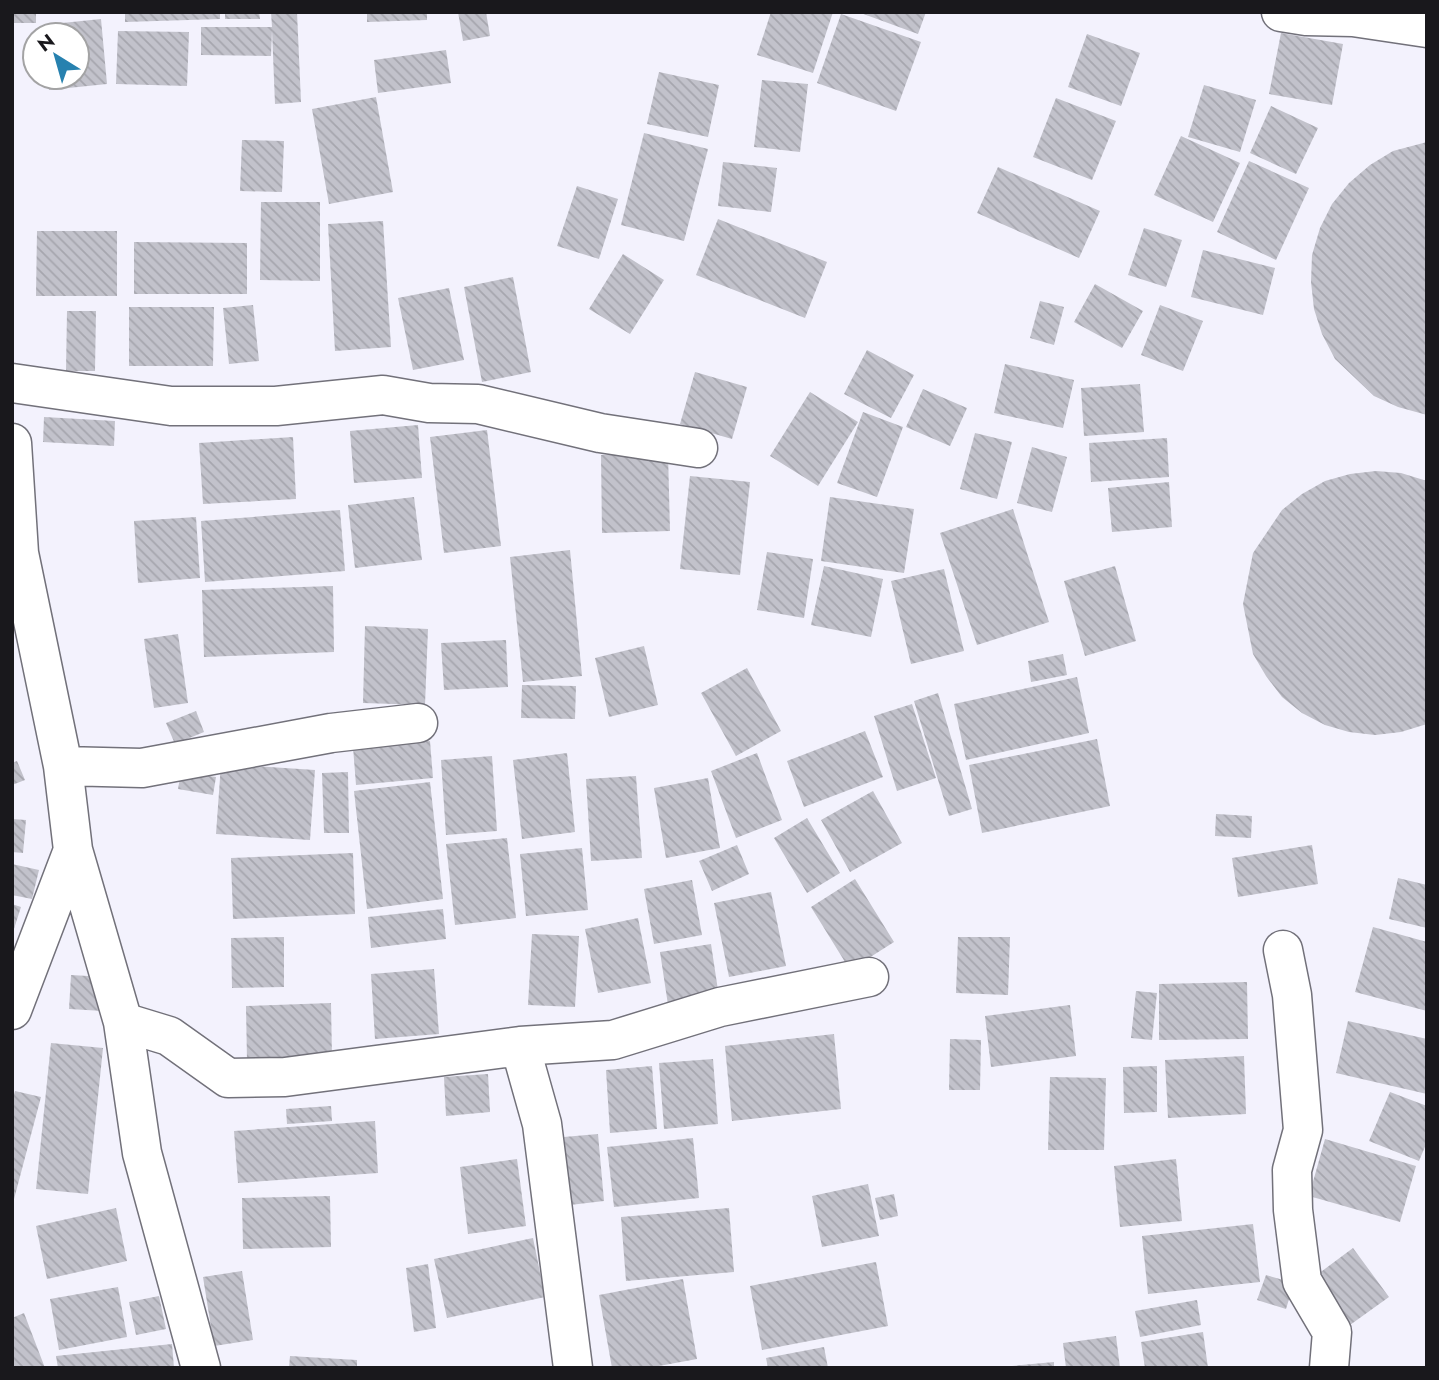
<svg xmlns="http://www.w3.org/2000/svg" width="1439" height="1380" viewBox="0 0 1439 1380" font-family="Jost,sans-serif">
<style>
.building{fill:url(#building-back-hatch)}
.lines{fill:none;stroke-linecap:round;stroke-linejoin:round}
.minor-casing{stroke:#72717a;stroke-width:41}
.minor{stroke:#fff;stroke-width:38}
</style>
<defs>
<pattern id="building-back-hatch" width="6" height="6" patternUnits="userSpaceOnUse" patternTransform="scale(1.75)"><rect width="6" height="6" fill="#c2c2cb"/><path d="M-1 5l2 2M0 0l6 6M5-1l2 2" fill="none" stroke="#a6a6ae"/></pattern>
</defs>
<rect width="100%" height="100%" fill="#f3f2fd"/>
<path class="building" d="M 12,12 L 36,12 L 36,23 L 12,23 Z
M 125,12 L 220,12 L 220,19 L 125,22 Z
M 225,12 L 259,12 L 260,19 L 225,19 Z
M 271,12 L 297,12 L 301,102 L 275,104 L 272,30 L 271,56 L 201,55 L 201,27 L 272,27 Z
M 367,12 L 427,12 L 427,20 L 367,22 Z
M 458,12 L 486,12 L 490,36 L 463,41 Z
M 771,12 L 833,12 L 813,73 L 757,55 Z
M 858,12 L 926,12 L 918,34 Z
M 841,14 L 921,42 L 896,111 L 817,83 Z
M 101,19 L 107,84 L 49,90 L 48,77 L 77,77 L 77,35 L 44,35 L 43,25 Z
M 118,31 L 189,32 L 187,86 L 116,84 Z
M 1281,33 L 1343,44 L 1332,105 L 1269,94 Z
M 1087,34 L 1140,53 L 1121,106 L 1068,87 Z
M 446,50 L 451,83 L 378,93 L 374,60 Z
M 659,72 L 719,85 L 708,137 L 647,124 Z
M 762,80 L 808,84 L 800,152 L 754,147 Z
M 1204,85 L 1256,100 L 1240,152 L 1188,137 Z
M 376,97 L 393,192 L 329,204 L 312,109 Z
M 1056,98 L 1116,121 L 1092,180 L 1033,157 Z
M 1271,106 L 1318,128 L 1296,174 L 1250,153 Z
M 644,133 L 708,149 L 684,241 L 621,225 Z
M 1181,136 L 1240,163 L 1213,222 L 1154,195 Z
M 242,140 L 284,141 L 282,192 L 240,191 Z
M 1427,142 L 1427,415 L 1398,407 L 1374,396 L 1335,359 L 1322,334 L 1314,309 L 1311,282 L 1312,255 L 1320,228 L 1332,204 L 1349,183 L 1370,165 L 1393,151 Z
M 1249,161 L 1309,188 L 1276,260 L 1217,232 Z
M 723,162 L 777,168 L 771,212 L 718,206 Z
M 998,167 L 1100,211 L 1079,258 L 977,213 Z
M 577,186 L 618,199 L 599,259 L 557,246 Z
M 261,202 L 320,202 L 320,281 L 260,280 Z
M 718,219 L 827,262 L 805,318 L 696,275 Z
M 383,221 L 391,347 L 335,351 L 328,224 Z
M 1144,228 L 1182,240 L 1166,287 L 1128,275 Z
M 37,231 L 117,231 L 117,296 L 36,296 Z
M 134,242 L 247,243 L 247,294 L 134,294 Z
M 1203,250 L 1275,268 L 1263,315 L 1191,297 Z
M 623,254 L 664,280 L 630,334 L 589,309 Z
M 513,277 L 531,372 L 482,382 L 464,287 Z
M 1095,284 L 1143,311 L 1122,348 L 1074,322 Z
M 449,288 L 464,360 L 413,370 L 398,298 Z
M 1040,301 L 1064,307 L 1054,345 L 1030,338 Z
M 253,305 L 259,361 L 229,364 L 223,308 Z
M 1160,305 L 1203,321 L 1183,371 L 1141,355 Z
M 129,307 L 214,307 L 213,366 L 129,366 Z
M 67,311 L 96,311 L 95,371 L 66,371 Z
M 867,350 L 914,375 L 891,418 L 844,394 Z
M 1005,364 L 1074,380 L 1063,428 L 994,413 Z
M 695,372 L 747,387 L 732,439 L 680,424 Z
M 1140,384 L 1144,432 L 1084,436 L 1081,388 Z
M 923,389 L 967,408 L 950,446 L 906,427 Z
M 810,392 L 858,422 L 818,486 L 770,456 Z
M 863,412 L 903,427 L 877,497 L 837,483 Z
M 44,417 L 115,421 L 114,446 L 43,442 Z
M 418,425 L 422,478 L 354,483 L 350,431 Z
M 487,430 L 501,546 L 444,553 L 430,437 Z
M 975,433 L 1012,442 L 997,499 L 960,489 Z
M 293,437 L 296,499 L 203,504 L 199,443 Z
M 1167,438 L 1169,477 L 1091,482 L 1089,443 Z
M 1032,447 L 1067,457 L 1052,512 L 1017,503 Z
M 668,453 L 670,531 L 602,533 L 601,455 Z
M 1376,471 L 1401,473 L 1427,481 L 1427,724 L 1401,732 L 1375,735 L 1349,732 L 1325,725 L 1302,713 L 1282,697 L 1266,676 L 1253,654 L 1243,604 L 1253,553 L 1282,510 L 1302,494 L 1325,481 L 1350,474 Z
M 690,476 L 750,482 L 740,575 L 680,569 Z
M 1169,482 L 1172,527 L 1112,532 L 1108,488 Z
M 414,497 L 422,560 L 355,568 L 348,505 Z
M 830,497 L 914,509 L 904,573 L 821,561 Z
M 1013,509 L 1049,622 L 977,645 L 940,533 Z
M 340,510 L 345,571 L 205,582 L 201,521 Z
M 196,517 L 200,578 L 138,583 L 134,521 Z
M 570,550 L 582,676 L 523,682 L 510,557 Z
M 767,552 L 813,559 L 804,618 L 757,610 Z
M 824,566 L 883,579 L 871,637 L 811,625 Z
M 1115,566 L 1136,641 L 1085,656 L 1064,581 Z
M 944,569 L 964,651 L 911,664 L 891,581 Z
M 333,586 L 334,652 L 204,657 L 202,590 Z
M 365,626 L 428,629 L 425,705 L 363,703 Z
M 178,634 L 188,703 L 154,708 L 144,639 Z
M 506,640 L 508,687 L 444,690 L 441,643 Z
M 644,646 L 658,705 L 609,717 L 595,658 Z
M 1063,654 L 1067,675 L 1031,682 L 1028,661 Z
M 747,668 L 781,731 L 736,756 L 701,693 Z
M 1077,677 L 1089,733 L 966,760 L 954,704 Z
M 522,685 L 576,686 L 575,719 L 521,718 Z
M 938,693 L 972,809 L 949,816 L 914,701 Z
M 912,704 L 936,778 L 897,791 L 874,716 Z
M 196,711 L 204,732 L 175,744 L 166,723 Z
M 865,731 L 883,777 L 804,807 L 787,761 Z
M 1097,739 L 1110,806 L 982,833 L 969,765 Z
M 430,741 L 433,778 L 356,785 L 353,747 Z
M 567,753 L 575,832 L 522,839 L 513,760 Z
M 757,753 L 782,820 L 736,838 L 711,771 Z
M 492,756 L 497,831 L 446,835 L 441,760 Z
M 17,761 L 25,780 L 12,785 L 12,763 Z
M 221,764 L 315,770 L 310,840 L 216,834 Z
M 181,772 L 216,777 L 213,795 L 178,789 Z
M 348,772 L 349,833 L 324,833 L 322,773 Z
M 636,776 L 642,858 L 591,861 L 586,779 Z
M 708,778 L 720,848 L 666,858 L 654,788 Z
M 430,782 L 443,899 L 367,909 L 354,791 Z
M 873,791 L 902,843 L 850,872 L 821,820 Z
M 1216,814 L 1252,816 L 1251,838 L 1215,836 Z
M 807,818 L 840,873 L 807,893 L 774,838 Z
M 12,819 L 26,820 L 23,853 L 12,852 Z
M 507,838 L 516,918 L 455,925 L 446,844 Z
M 737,845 L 749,874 L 712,891 L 699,861 Z
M 1312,845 L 1318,884 L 1238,897 L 1232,858 Z
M 582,848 L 588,910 L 526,916 L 520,854 Z
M 353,853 L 355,914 L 233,919 L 231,858 Z
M 12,864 L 39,870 L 32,899 L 12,895 Z
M 1398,878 L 1427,885 L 1427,928 L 1389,919 Z
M 855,879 L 894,942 L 850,970 L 811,907 Z
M 692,880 L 702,935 L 654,944 L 644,889 Z
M 771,892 L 786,966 L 729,977 L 714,903 Z
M 12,904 L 21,907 L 13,932 L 12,932 Z
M 443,909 L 446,939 L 371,948 L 368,917 Z
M 638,918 L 651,983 L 598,993 L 585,929 Z
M 1373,927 L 1427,942 L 1427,1011 L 1355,992 Z
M 532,934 L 579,936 L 575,1007 L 528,1005 Z
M 284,937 L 284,987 L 232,988 L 231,938 Z
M 958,937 L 1010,937 L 1008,995 L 956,993 Z
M 711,944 L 719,997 L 668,1005 L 660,952 Z
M 434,969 L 439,1034 L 375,1039 L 371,974 Z
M 71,975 L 105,977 L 103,1011 L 69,1009 Z
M 1247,982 L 1248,1039 L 1159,1040 L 1159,984 Z
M 1136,991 L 1157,993 L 1152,1040 L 1131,1038 Z
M 331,1003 L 332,1058 L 247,1061 L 246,1006 Z
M 1070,1005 L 1076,1056 L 991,1067 L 985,1016 Z
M 1348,1021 L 1427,1039 L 1427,1094 L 1336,1073 Z
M 834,1034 L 841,1109 L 732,1121 L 725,1046 Z
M 950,1039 L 981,1040 L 980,1090 L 949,1090 Z
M 51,1043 L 103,1048 L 88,1194 L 36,1189 Z
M 1244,1056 L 1246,1114 L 1168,1118 L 1165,1060 Z
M 713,1059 L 718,1124 L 664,1129 L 659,1063 Z
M 652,1066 L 657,1129 L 610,1133 L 606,1070 Z
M 1157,1066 L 1157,1112 L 1124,1113 L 1123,1067 Z
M 488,1074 L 490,1112 L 446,1116 L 444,1077 Z
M 1050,1077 L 1106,1078 L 1104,1150 L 1048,1150 Z
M 15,1091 L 41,1097 L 13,1203 L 12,1101 Z
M 1390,1092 L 1427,1106 L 1427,1142 L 1419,1161 L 1369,1141 Z
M 331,1106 L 332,1121 L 287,1124 L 286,1109 Z
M 375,1121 L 378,1173 L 238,1183 L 234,1131 Z
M 598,1134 L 604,1201 L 570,1205 L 564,1137 Z
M 693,1138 L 699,1198 L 614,1207 L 607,1147 Z
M 1325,1139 L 1416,1166 L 1400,1222 L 1309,1196 Z
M 517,1159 L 526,1226 L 468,1234 L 460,1167 Z
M 1176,1159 L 1182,1221 L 1120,1227 L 1114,1166 Z
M 868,1184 L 879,1236 L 822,1247 L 812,1196 Z
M 894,1194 L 898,1216 L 880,1220 L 875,1198 Z
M 330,1196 L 331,1247 L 243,1249 L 242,1198 Z
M 116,1208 L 127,1261 L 47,1279 L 36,1226 Z
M 729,1208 L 734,1272 L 626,1281 L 621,1217 Z
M 1253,1224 L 1260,1282 L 1148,1294 L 1142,1236 Z
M 533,1238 L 545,1297 L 447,1318 L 434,1259 Z
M 1353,1248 L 1389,1297 L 1350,1325 L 1314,1277 Z
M 876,1262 L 888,1326 L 762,1350 L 750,1286 Z
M 428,1264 L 436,1328 L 414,1332 L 406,1268 Z
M 242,1271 L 253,1340 L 214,1346 L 203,1277 Z
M 1266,1275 L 1294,1283 L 1286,1309 L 1257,1300 Z
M 683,1279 L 697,1359 L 648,1368 L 612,1368 L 599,1295 Z
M 118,1287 L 127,1337 L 59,1350 L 50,1299 Z
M 159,1296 L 166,1329 L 136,1335 L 129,1302 Z
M 1197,1300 L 1201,1325 L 1140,1337 L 1135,1311 Z
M 24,1313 L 45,1368 L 12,1368 L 12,1318 Z
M 1203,1332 L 1208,1368 L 1145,1368 L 1141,1342 Z
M 1116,1336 L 1120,1368 L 1066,1368 L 1063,1343 Z
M 172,1344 L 174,1368 L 58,1368 L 56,1356 Z
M 824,1347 L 828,1368 L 768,1368 L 766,1358 Z
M 290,1356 L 357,1360 L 357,1368 L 289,1368 Z
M 1054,1362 L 1054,1368 L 1012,1368 L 1012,1366 Z"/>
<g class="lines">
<g class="minor-casing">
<path id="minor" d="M 1281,12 L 1306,16 L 1353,17 L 1427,28
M 12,383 L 171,406 L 276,406 L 383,395 L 429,403 L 478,404 L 600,433 L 698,448
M 12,443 L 19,553 L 63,766 L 73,850 L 12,1010
M 63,766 L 142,768 L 331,733 L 418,723
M 73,850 L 123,1022 L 142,1153 L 201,1368
M 1283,950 L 1292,995 L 1303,1130 L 1292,1170 L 1293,1210 L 1302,1281 L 1332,1332 L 1329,1368
M 123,1022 L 169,1036 L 228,1078 L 285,1077 L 520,1046 L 613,1040 L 720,1007 L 869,977
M 520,1046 L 542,1124 L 573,1368"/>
</g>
<use href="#minor" class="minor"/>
</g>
<rect width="1439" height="1380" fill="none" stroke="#19181c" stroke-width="28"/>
<g transform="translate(56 56) rotate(323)"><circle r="33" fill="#ffffff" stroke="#a3a3a4" stroke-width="2"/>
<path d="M0-5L12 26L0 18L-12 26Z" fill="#2781af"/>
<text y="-10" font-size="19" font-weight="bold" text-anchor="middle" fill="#19181c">N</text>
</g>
</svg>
